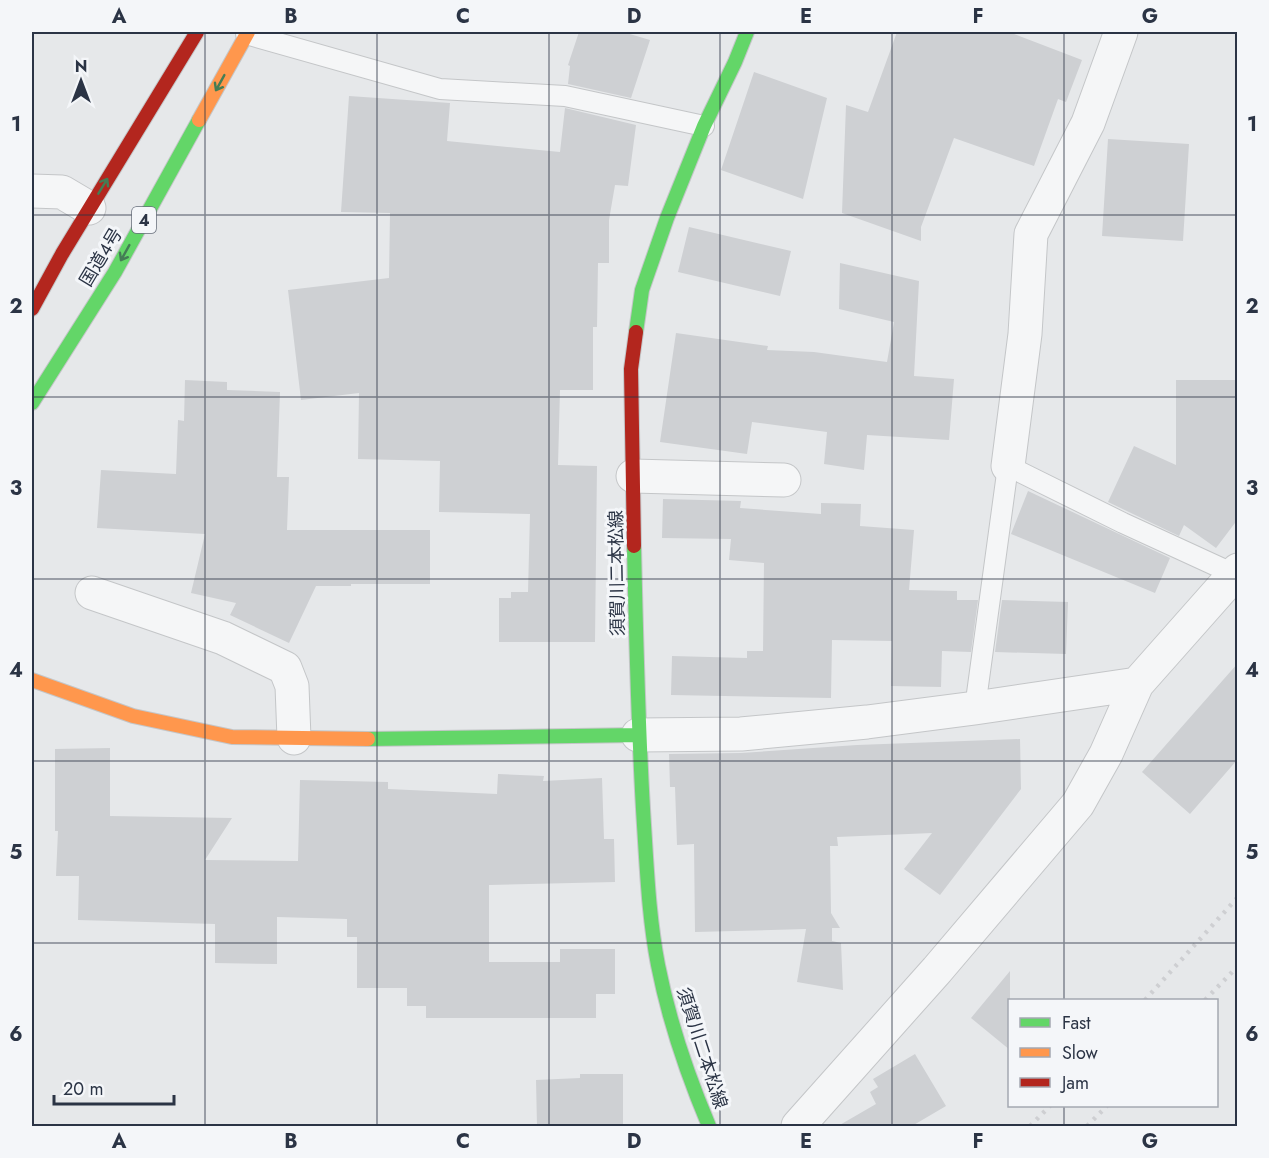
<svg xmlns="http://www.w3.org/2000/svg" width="1269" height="1158" viewBox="0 0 1269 1158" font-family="Jost,'Noto Sans JP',sans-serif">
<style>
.building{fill:#ced0d3}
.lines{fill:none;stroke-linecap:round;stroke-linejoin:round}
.lane-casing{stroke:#c4c6c8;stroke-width:22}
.street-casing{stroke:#c4c6c8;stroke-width:35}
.fast-casing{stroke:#c4c6c8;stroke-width:16}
.slow-casing{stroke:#c4c6c8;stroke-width:16}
.jam-casing{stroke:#c4c6c8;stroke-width:16}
.lane{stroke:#f5f6f7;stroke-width:20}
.street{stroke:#f5f6f7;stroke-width:33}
.fast{stroke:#63d668;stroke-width:14}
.slow{stroke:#ff974d;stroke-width:14}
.jam{stroke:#b3261e;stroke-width:14}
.rail{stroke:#cecfd2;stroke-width:4.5;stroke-dasharray:3 6;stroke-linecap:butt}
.oneway{stroke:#447d55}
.grid{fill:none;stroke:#2b3445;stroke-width:1.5;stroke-opacity:0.55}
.labels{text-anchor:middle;stroke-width:6;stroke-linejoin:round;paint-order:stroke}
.shield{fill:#f4f6f9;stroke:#676e7b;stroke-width:1.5}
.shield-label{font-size:16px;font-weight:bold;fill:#2b3445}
.street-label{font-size:18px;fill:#2b3445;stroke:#f4f6f9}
.neatline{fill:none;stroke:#2b3445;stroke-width:2}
.grid-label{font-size:20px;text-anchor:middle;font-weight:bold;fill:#2b3445}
</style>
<rect width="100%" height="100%" fill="#e6e8ea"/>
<path class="building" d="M 579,32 L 623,32 L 650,40 L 631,98 L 568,84 L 570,66 L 568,65 Z
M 897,32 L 1009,32 L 1082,60 L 1066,102 L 1058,99 L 1034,166 L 954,138 L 921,227 L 921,241 L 842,213 L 846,105 L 868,112 Z
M 754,72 L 827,98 L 803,199 L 721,170 Z
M 349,96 L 450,103 L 447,141 L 560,152 L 565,108 L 636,125 L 628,186 L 615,185 L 609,220 L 609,263 L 598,263 L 597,327 L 593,327 L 593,390 L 560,390 L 558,465 L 597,466 L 595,642 L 499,642 L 499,598 L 511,598 L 511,592 L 528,592 L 530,514 L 439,512 L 440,461 L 358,459 L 359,393 L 301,400 L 288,290 L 389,278 L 390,213 L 341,212 Z
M 1108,139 L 1189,144 L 1183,241 L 1102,236 Z
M 689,227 L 791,251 L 780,296 L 678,272 Z
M 840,263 L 919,281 L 914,376 L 954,379 L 949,440 L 867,435 L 864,470 L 824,464 L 827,432 L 752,422 L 747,454 L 660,442 L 676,333 L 768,346 L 767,350 L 814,352 L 887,362 L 894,322 L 839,309 Z
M 185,380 L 227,382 L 227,390 L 280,392 L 277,477 L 289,477 L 287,530 L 430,530 L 430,584 L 351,584 L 351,586 L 316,586 L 289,643 L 230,615 L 236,603 L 191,593 L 205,534 L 97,528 L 101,470 L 176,474 L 178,420 L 184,421 Z
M 1176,380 L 1238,380 L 1238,519 L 1216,548 L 1184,525 L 1179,536 L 1108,502 L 1134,446 L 1176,465 Z
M 1028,491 L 1170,558 L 1155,593 L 1011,534 Z
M 663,499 L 741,501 L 740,508 L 821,514 L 821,503 L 861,504 L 860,526 L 914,530 L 909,590 L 957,591 L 957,600 L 978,600 L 971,652 L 942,651 L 941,687 L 891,686 L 892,641 L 832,640 L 831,698 L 671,695 L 672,656 L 747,658 L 747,651 L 763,651 L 764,563 L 729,560 L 731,539 L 662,538 Z
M 1002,600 L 1068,602 L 1066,654 L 995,652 Z
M 1238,663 L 1238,759 L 1190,814 L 1142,772 Z
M 1020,739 L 1021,789 L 940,895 L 904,869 L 932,833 L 837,837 L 838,846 L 830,846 L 831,913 L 840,928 L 832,928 L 832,941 L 841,943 L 843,990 L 797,982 L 806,929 L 695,932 L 694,844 L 677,845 L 675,787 L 670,787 L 669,754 L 741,753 L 857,745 Z
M 110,748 L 110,816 L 232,818 L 205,860 L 298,861 L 300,780 L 388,782 L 388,789 L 497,794 L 498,774 L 544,776 L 543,781 L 602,778 L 604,839 L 614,839 L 615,882 L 489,885 L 489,962 L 560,962 L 560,949 L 615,949 L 615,994 L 596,994 L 596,1018 L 426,1018 L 426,1006 L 407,1006 L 407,988 L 357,988 L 357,937 L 347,937 L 347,919 L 277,917 L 277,964 L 215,963 L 215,924 L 78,920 L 79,876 L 56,876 L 58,831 L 55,831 L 55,749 Z
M 1010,971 L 1010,1050 L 971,1018 Z
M 915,1054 L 946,1106 L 912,1126 L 838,1126 L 876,1104 L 870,1092 L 878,1087 L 873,1079 Z
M 580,1074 L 623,1074 L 623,1126 L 537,1126 L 536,1080 L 580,1078 Z"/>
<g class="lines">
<g class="lane-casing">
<path id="lane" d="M 246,34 L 440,89 L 565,96 L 704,126
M 975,708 L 1008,466 L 1123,523 L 1234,574"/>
</g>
<g class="street-casing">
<path id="street" d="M 32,191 L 62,192 L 89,208
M 1008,466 L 1025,334 L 1031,234 L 1088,123 L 1121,32
M 633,476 L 784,480
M 92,593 L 223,638 L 285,668 L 292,686 L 294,738
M 638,735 L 741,734 L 867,722 L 975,708 L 1137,684
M 798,1126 L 937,970 L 1078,804 L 1106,754 L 1137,684 L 1238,570"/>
</g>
<g class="fast-casing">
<path id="fast" d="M 636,332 L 642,290 L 667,218 L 704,126 L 735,62 L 747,32
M 32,403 L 115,272 L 199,120
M 634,546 C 636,639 638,732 644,825 C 647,871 649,919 658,965 C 669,1021 687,1074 709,1126
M 368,739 L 638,735"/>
</g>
<g class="slow-casing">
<path id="slow" d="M 199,120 L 248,32
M 32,680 L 133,716 L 232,737 L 368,739"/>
</g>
<g class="jam-casing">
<path id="jam" d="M 32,309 L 62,254 L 197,32
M 634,546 L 631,369 L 636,332"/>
</g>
<use href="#lane" class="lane"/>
<use href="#street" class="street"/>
<use href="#fast" class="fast"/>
<use href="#slow" class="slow"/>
<use href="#jam" class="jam"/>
<path class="rail" d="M 1145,1000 L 1238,897
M 1205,1000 L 1238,966
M 1030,1126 L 1050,1106
M 1087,1126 L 1107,1106"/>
</g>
<defs><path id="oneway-shaft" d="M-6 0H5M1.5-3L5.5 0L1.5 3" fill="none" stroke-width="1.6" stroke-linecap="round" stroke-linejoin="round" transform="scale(1.5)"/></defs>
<g class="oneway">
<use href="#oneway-shaft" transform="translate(220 83) rotate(119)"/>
<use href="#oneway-shaft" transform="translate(103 186) rotate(-59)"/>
<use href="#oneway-shaft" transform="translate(125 253) rotate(119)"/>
</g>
<path class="grid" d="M 205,32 L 205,1126M 377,32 L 377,1126M 549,32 L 549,1126M 720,32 L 720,1126M 892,32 L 892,1126M 1064,32 L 1064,1000M 32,215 L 1238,215M 32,397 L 1238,397M 32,579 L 1238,579M 32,761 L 1238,761M 32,943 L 1238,943M 1064,1106 L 1064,1126"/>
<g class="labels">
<rect class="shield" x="132" y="207" width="24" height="26" rx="4.5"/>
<g class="shield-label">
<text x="144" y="226">4</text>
</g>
<g class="street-label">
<text transform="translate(101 257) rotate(-59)" y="6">国道4号</text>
<text transform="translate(617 573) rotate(-91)" y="6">須賀川二本松線</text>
<text transform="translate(702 1048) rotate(72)" y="6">須賀川二本松線</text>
</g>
</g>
<rect width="1269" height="1158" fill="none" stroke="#f4f6f9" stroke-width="66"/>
<rect x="1008" y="999" width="210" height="108" fill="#f4f6f9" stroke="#a4a8b1" stroke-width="1.5"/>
<rect x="1020" y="1018" width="30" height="9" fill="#63d668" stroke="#a4a8b1" stroke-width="1.5"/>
<text x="1062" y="1029" font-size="18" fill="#2b3445">Fast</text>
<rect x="1020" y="1048" width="30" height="9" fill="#ff974d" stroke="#a4a8b1" stroke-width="1.5"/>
<text x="1062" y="1059" font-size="18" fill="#2b3445">Slow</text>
<rect x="1020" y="1078" width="30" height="9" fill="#b3261e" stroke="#a4a8b1" stroke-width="1.5"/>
<text x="1062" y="1089" font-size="18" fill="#2b3445">Jam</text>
<g transform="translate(81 81)" stroke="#f4f6f9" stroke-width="4.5" paint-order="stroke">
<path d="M0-4.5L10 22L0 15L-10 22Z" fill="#2b3445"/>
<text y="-9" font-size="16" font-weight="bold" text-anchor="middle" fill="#2b3445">N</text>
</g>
<path d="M54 1095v9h120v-9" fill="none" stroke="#2b3445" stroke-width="3"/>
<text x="63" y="1095" font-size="18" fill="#2b3445" stroke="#f4f6f9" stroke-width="4.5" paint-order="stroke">20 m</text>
<rect x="33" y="33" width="1203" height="1092" class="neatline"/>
<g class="grid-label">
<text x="119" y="23">A</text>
<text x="291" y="23">B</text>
<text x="463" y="23">C</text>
<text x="634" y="23">D</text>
<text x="806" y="23">E</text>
<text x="978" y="23">F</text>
<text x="1150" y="23">G</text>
<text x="16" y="131">1</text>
<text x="1252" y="131">1</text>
<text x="16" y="313">2</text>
<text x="1252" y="313">2</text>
<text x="16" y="495">3</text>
<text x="1252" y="495">3</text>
<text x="16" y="677">4</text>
<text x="1252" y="677">4</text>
<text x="16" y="859">5</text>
<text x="1252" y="859">5</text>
<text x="16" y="1041">6</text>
<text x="1252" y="1041">6</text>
<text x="119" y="1148">A</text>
<text x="291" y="1148">B</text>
<text x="463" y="1148">C</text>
<text x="634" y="1148">D</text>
<text x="806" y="1148">E</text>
<text x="978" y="1148">F</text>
<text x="1150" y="1148">G</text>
</g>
</svg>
